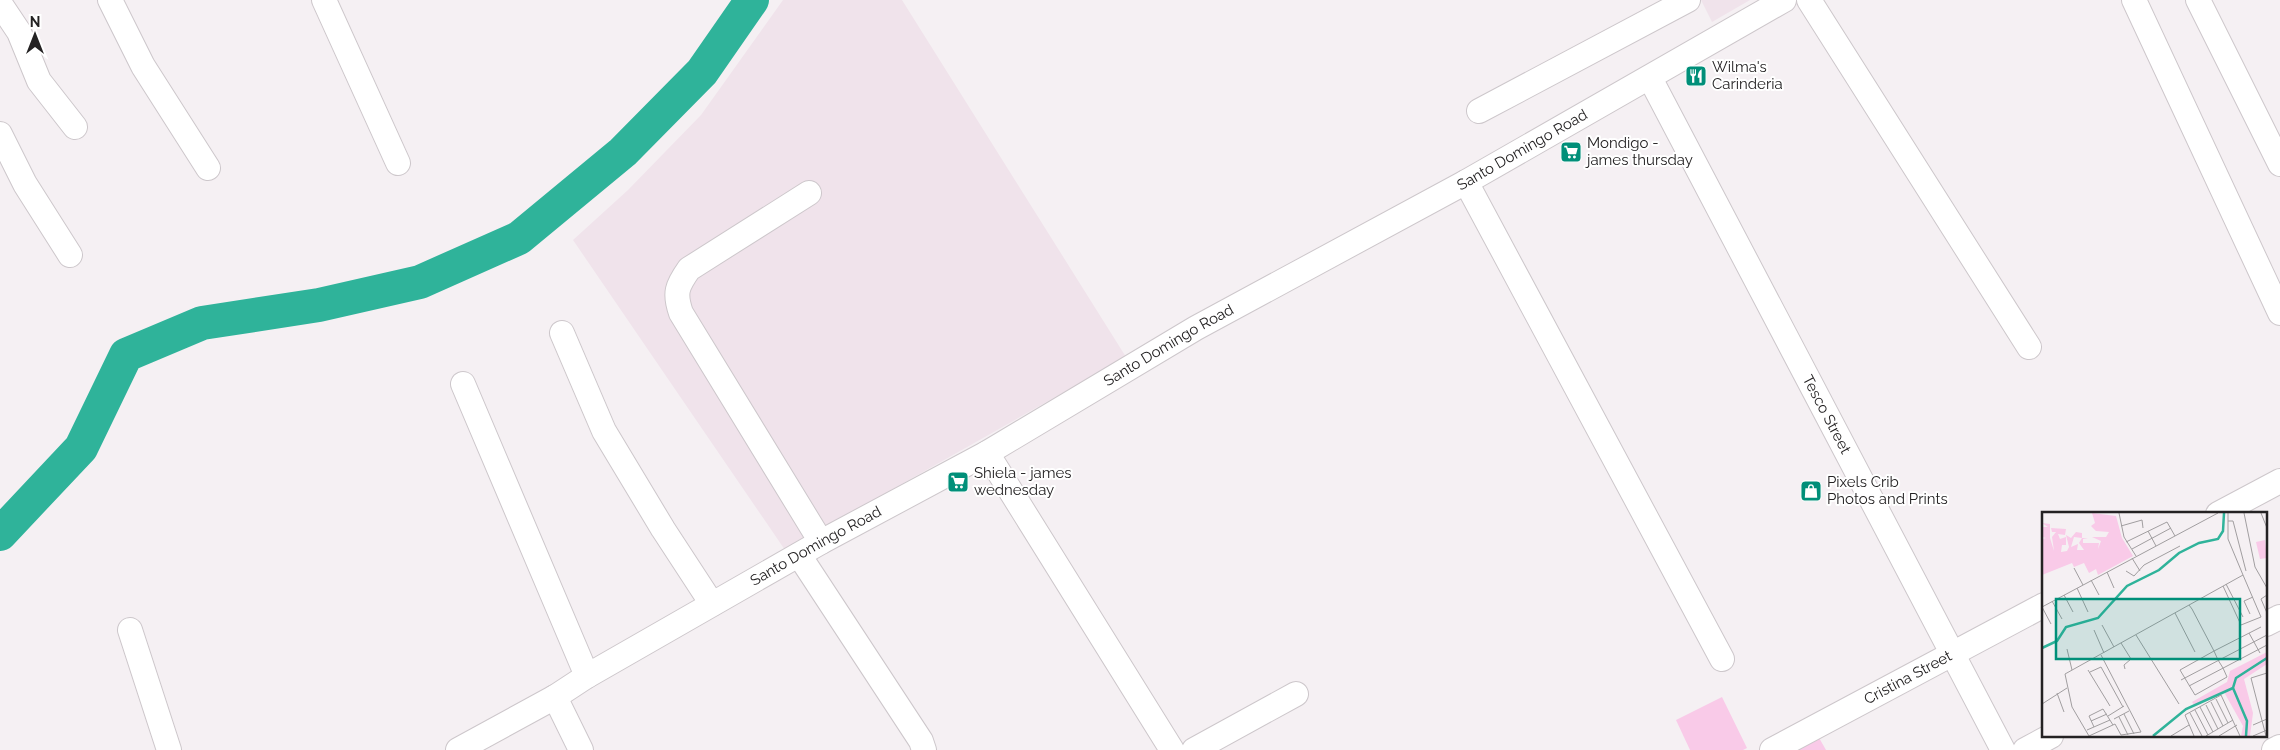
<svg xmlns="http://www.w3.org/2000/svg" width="2280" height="750" viewBox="0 0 2280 750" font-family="Raleway,sans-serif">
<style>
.built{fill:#f0e3eb}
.green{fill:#f9cae8}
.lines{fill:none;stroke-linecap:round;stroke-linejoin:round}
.river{stroke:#2fb39a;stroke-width:34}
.minor-casing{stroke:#cdc7cb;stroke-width:26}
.minor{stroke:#fff;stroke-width:24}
.labels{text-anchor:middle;stroke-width:4;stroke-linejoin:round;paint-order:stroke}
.poi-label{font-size:15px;fill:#242223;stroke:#fff;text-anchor:start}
.street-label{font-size:15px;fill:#242223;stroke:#fff}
.inset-river{fill:none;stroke:#2fb39a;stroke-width:2.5}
.inset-road{fill:none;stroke:#a19ea0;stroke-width:1}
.view{fill:#008f79;fill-opacity:0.15;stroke:#008f79;stroke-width:2.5}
.inset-edge{fill:none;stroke:#242223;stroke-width:2.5}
</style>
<rect width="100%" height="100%" fill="#f5f0f3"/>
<path class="built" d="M 783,0 L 902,0 L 1126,357 L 785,550 L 573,240 L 628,190 L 701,115 Z
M 1701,0 L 1750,0 L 1712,22 Z"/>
<path class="green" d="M 1722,697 L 1747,748 L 1743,750 L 1690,750 L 1676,720 Z
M 1818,736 L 1826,750 L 1791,750 Z"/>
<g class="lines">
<path class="river" d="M 0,534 L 81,448 L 126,355 L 202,323 L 319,305 L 420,282 L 519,238 L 623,152 L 702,72 L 752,0"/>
<g class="minor-casing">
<g id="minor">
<path d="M 110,0 L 143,66 L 208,168"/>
<path d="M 324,0 L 398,163"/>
<path d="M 1809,0 L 2029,347"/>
<path d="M 2134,0 L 2280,313"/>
<path d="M 2198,0 L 2280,164"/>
<path d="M 1,5 L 19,32 L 39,81 L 75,127"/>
<path id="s1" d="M 1650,78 L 2003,750"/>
<path d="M 1479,111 L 1688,0"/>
<path d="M 0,134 L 25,184 L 70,255"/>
<path d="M 1466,182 L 1722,659"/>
<path d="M 809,193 L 689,269 C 677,286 674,293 681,313 L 821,542"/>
<path d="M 562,333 L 604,431 L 663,529 L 712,604"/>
<path d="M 463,384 L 587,676"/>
<path d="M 987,453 L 1172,750"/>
<path d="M 2218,514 L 2280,481"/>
<path d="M 799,555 L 921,741 L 924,750"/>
<path d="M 2266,624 L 2280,617"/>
<path d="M 130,630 L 169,750"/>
<path d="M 555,697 L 581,750"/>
<path id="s2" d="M 458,750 L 555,697 L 587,676 L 821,542 L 987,453 L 1196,328 L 1466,182 L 1784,0"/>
<path d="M 1194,750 L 1296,694"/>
<path id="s3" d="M 1772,750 L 2044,605"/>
<path d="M 2025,750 L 2051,736"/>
<path d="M 2274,750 L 2280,747"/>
</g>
</g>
<use href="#minor" class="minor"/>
</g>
<defs>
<g id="restaurant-square" transform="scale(1.125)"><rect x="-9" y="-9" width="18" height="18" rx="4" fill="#008f79" stroke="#fff"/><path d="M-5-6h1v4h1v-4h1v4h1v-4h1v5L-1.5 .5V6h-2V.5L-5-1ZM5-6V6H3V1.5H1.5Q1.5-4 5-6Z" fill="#fff"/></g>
<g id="supermarket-square" transform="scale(1.125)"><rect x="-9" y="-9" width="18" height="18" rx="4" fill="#008f79" stroke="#fff"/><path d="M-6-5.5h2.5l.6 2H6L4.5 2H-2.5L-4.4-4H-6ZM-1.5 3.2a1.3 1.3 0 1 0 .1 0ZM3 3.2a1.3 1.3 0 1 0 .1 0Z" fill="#fff"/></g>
<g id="shop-square" transform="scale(1.125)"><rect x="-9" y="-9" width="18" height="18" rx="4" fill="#008f79" stroke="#fff"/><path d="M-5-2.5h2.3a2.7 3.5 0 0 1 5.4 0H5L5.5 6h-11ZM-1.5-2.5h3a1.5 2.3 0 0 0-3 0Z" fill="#fff"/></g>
</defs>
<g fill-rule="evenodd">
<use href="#restaurant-square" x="1696" y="76"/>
<use href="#supermarket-square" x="1571" y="152"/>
<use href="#supermarket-square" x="958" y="482"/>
<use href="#shop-square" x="1811" y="491"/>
</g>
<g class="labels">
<g class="poi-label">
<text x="1712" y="72">Wilma's<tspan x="1712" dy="17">Carinderia</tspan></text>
<text x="1587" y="148">Mondigo -<tspan x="1587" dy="17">james thursday</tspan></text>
<text x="974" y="478">Shiela - james<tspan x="974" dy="17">wednesday</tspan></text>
<text x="1827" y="487">Pixels Crib<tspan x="1827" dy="17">Photos and Prints</tspan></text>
</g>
<g class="street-label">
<text dy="5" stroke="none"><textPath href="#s2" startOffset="1222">Santo Domingo Road</textPath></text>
<text dy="5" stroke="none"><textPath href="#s2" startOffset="818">Santo Domingo Road</textPath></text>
<text dy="5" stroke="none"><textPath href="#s1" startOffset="380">Tesco Street</textPath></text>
<text dy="5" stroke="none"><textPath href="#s2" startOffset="412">Santo Domingo Road</textPath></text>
<text dy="5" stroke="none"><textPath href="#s3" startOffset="154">Cristina Street</textPath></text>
</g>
</g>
<g transform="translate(2042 512)">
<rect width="225" height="225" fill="#f5f0f3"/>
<path d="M 50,1 L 74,4 L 80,26 L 91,44 L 56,63 L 54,57 L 47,61 L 42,51 L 32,55 L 30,51 L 0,63 L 0,27 L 4,26 L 0,25 L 1,15 L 6,15 L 0,11 L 8,12 L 8,26 L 12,39 L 10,25 L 14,20 L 10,20 L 9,16 L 24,17 L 23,23 L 16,22 L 18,27 L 24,25 L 24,33 L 20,33 L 19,40 L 25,39 L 27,35 L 24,23 L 29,26 L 34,20 L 40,21 L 40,26 L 32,25 L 29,35 L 36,32 L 35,38 L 42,38 L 37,31 L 40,26 L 46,26 L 41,27 L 41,31 L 57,31 L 56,37 L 59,29 L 50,25 L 64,25 L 67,20 L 54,19 L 49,14 L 53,11 ZM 223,28 L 225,46 L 218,47 L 214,30 ZM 225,140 L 225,152 L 202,167 L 211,201 L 208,224 L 199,224 L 201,214 L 182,180 L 153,194 L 150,190 L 185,170 L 188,159 Z" fill="#f9cae8"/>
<path class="inset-river" d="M 0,136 L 15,129 L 24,115 L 56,106 L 85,74 L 117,58 L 137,41 L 157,31 L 176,27 L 181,19 L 182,1M 111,224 L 144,197 L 191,176M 204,224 L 205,209 L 191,176 L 194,166 L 225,146"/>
<path class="inset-road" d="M 77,1 L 82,25 L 94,44M 202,1 L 213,55 L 225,76M 219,1 L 225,16M 186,9 L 191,9 L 204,59M 79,14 L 100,8 L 101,16M 106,19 L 114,34M 84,30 L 125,10 L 133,24M 90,37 L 129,16M 90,46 L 98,59M 32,56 L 41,73M 84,59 L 92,64 L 102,53 L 138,34M 65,60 L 72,76M 49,68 L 57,83M 184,72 L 201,105M 181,74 L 199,113 L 219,105 L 201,63M 35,76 L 46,100M 22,83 L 31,100M 225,83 L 219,87 L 225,101M 10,89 L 20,107M 147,93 L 150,97 L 172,139 L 176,148 L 181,156 L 185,165 L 153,183 L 138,158 L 172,139 L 219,115M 0,95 L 176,1M 0,95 L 9,112M 133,101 L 153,140M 208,102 L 202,89 L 211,85M 60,113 L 72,135M 52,118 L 62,141M 207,121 L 218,141M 94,123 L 137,192M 79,131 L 89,147 L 82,153 L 83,157M 25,137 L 30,158M 46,158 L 68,194M 48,160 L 59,155 L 81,195M 139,168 L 225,123M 147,174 L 225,133M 15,181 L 22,200M 174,187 L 186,211M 169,190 L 181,214M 0,192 L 25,176M 164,193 L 176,217M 158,195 L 171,220M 153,198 L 166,223M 148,201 L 160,224M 82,202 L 92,222M 66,204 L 82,194M 77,205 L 86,223M 72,207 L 87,199M 49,209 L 65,202M 211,213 L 225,207M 52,215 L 47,204 L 61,197 L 71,213M 45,218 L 68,208M 47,224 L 30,195 L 23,162 L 201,63 L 186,27 L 186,1M 47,224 L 73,212 L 79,223 L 99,220 L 59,143M 129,224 L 147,213M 152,224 L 143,203 L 179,183 L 198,224M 164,224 L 191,208M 177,224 L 195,213M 211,224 L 225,218M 224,224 L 209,166 L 225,161"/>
<path class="view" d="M 14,87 L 198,87 L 198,147 L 14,147 Z"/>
<rect width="225" height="225" class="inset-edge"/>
</g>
<g transform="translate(35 35)" stroke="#ffffff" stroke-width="4" paint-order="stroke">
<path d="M0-4L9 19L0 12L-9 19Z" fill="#242223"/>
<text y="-8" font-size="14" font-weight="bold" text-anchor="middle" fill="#242223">N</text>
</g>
</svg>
